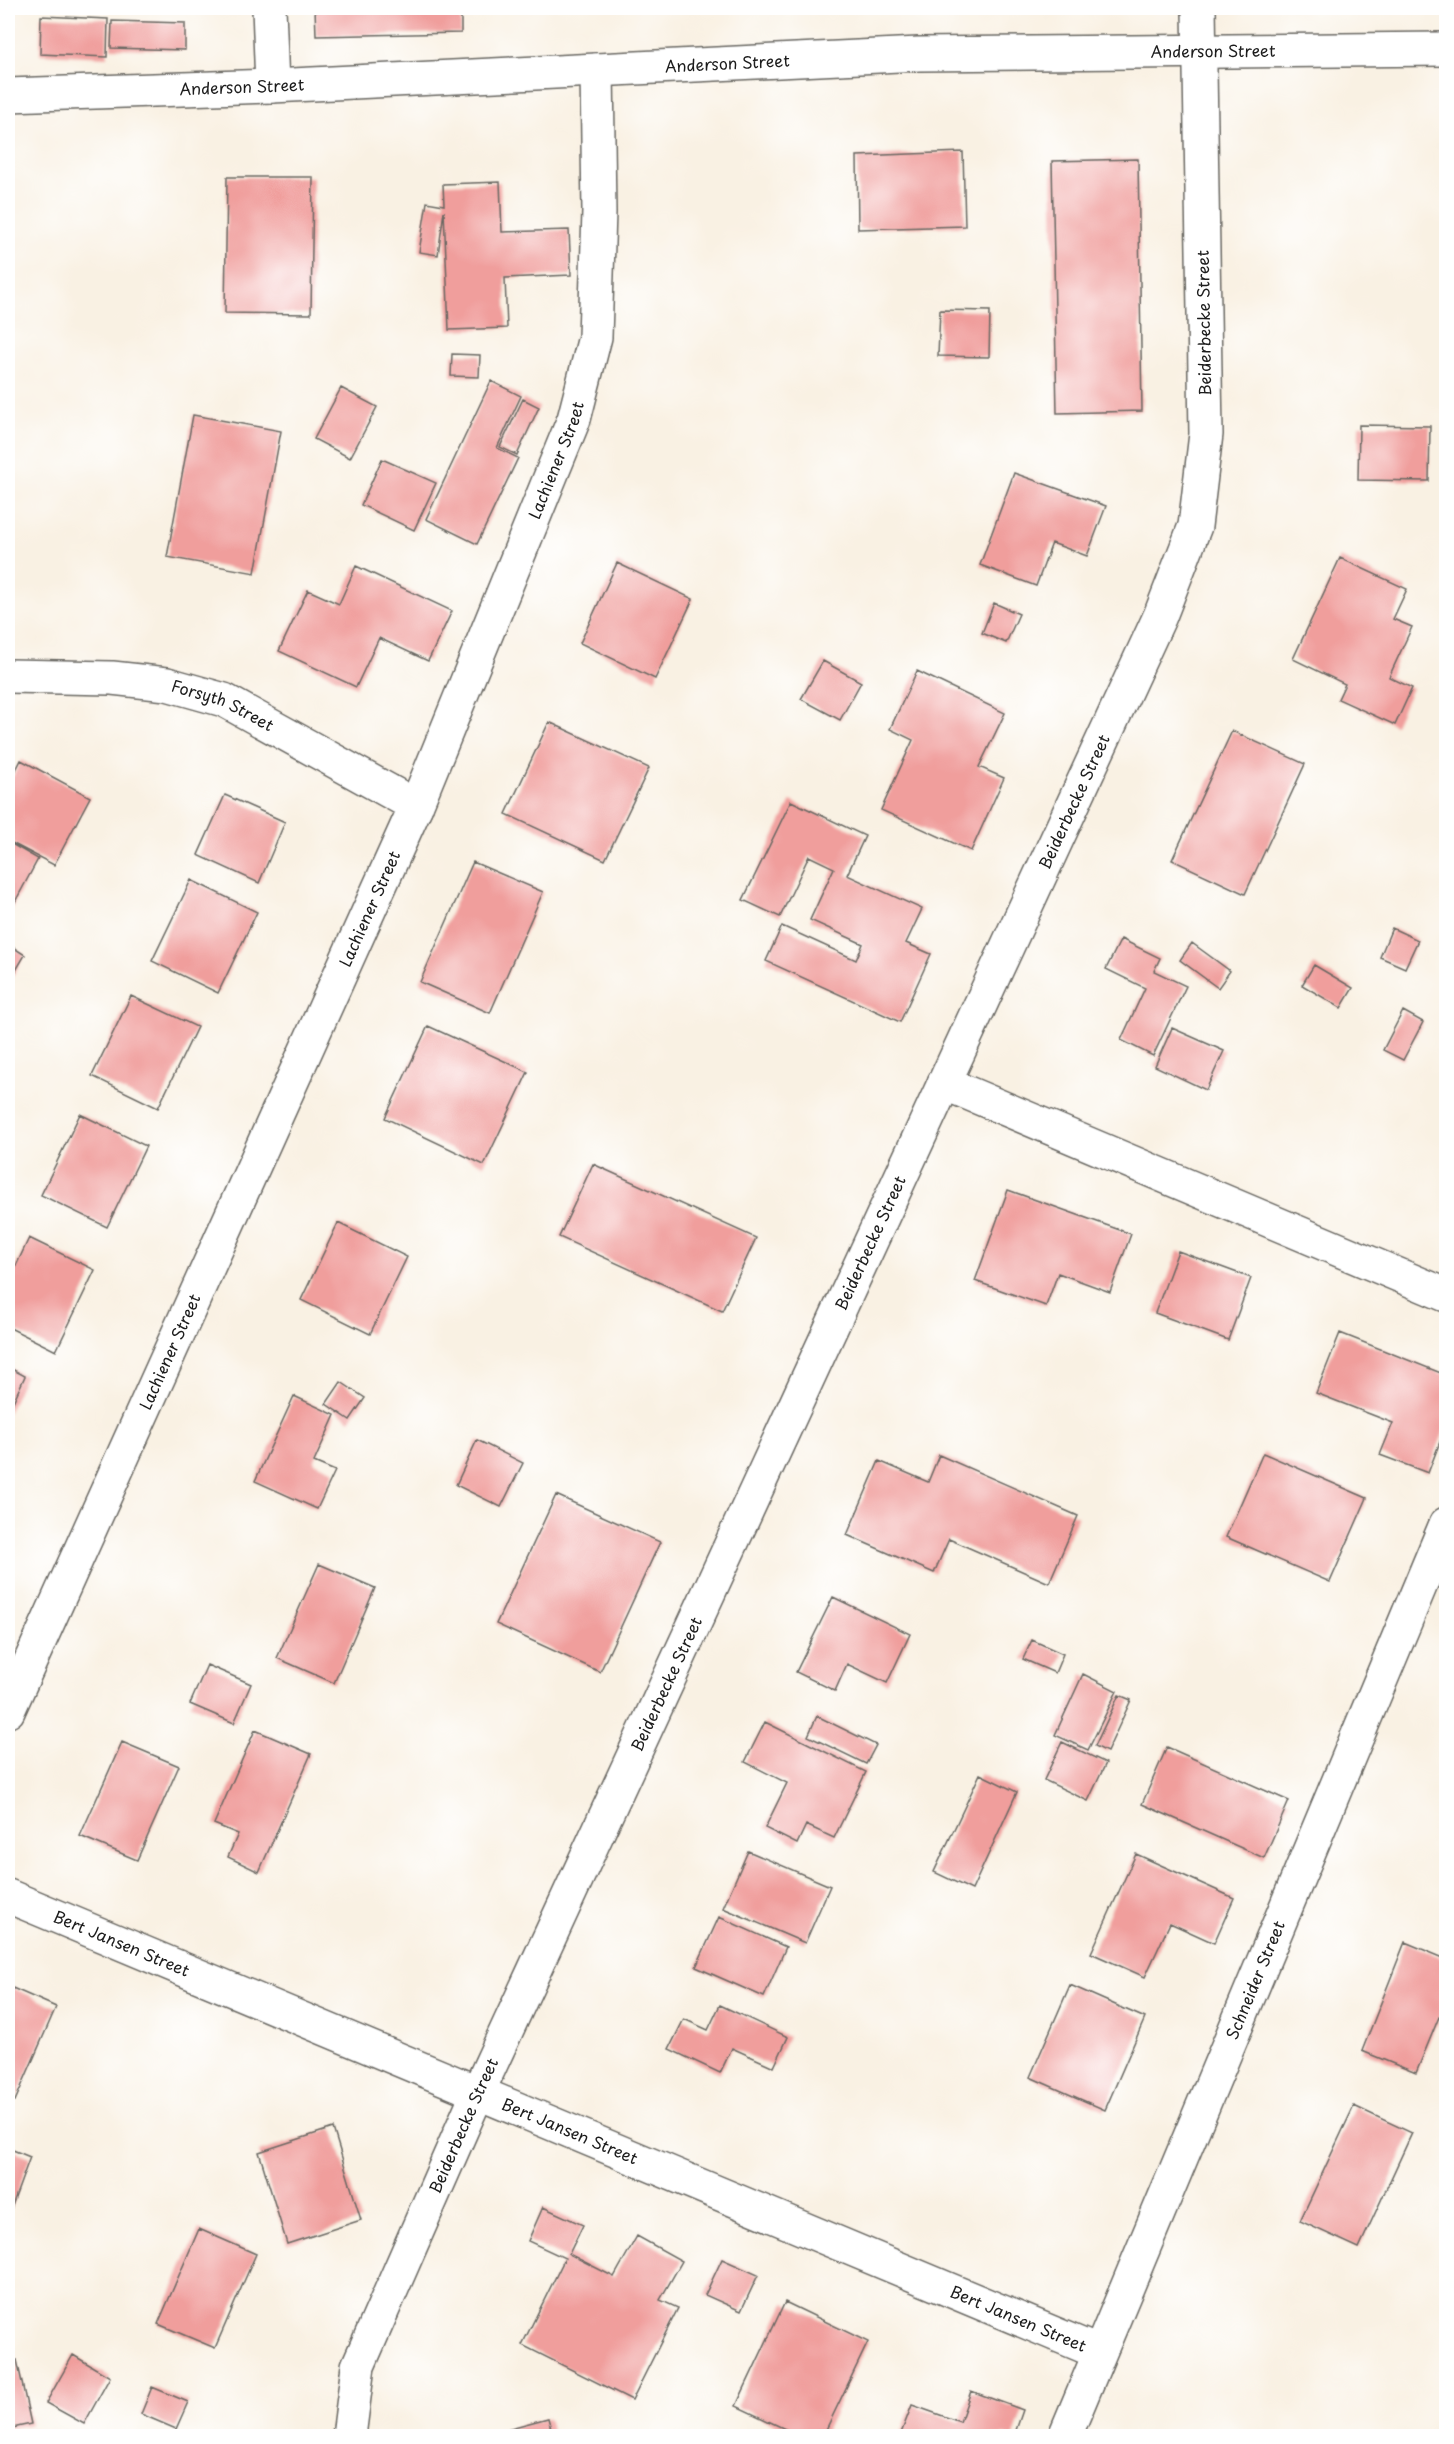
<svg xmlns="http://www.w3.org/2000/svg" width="1454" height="2444" viewBox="0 0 1454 2444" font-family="'Playpen Sans',sans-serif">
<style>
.building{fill:#f09e9c}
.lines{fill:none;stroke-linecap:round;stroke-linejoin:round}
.minor-casing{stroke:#696762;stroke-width:36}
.minor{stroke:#fff;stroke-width:33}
.labels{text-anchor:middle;stroke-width:5;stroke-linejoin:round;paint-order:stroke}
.street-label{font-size:16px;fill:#1c1c1c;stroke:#fff}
</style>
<rect width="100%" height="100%" fill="#fff"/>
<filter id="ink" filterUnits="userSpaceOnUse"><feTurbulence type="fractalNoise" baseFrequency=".0167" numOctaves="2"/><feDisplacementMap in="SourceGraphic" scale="12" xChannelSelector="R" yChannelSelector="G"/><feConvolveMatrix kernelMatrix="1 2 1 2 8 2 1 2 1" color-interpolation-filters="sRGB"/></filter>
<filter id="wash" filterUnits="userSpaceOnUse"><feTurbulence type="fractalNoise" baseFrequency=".008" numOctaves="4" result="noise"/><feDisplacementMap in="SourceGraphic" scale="24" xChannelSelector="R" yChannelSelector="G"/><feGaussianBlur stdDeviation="1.35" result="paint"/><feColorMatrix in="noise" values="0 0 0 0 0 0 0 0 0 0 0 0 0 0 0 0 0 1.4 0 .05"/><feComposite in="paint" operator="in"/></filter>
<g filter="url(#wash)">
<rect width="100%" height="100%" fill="#f9f1e3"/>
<g id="blocks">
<path class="building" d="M 315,8 L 461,8 L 461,33 L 316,36 Z
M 41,16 L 108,19 L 107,57 L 40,54 Z
M 112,21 L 185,23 L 185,50 L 111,48 Z
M 963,152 L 965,226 L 858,229 L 857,156 Z
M 1138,159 L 1142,411 L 1057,413 L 1052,161 Z
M 227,177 L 313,177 L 311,314 L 225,313 Z
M 500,182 L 502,232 L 569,230 L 571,275 L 505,278 L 507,328 L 449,330 L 444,211 L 438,255 L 419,252 L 427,202 L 444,205 L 443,184 Z
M 940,310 L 990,311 L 989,357 L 938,356 Z
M 452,354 L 480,355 L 479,377 L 451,376 Z
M 491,381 L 521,396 L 497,448 L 518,458 L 477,544 L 426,519 Z
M 341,388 L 377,407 L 350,458 L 314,439 Z
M 523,399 L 539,407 L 517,455 L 500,447 Z
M 193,415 L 281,431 L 255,573 L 167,557 Z
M 1359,425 L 1430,426 L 1429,481 L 1358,480 Z
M 382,459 L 436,483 L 414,530 L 361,505 Z
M 1014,473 L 1106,506 L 1087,556 L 1052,543 L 1036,586 L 980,565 Z
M 1340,558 L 1407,589 L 1393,619 L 1412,627 L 1389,677 L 1412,688 L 1395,725 L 1338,699 L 1345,684 L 1293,659 Z
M 617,563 L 693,599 L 655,679 L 580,643 Z
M 356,566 L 452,611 L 428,661 L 379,638 L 356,687 L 279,651 L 308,590 L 339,604 Z
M 994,603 L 1019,614 L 1006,643 L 982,633 Z
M 823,661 L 861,682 L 840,720 L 801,699 Z
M 917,671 L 1005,713 L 979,767 L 1004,778 L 971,851 L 881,810 L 913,740 L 890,729 Z
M 549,722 L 649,768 L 605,860 L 506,814 Z
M 1232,731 L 1305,764 L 1245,894 L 1172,860 Z
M 21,760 L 90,797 L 54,865 L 8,841 L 8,786 Z
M 225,795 L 285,822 L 259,883 L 198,855 Z
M 791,801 L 865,836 L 847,875 L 922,909 L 906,943 L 931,954 L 900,1022 L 766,961 L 782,926 L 856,960 L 863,944 L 810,920 L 834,868 L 809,856 L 780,917 L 743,900 Z
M 8,842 L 38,859 L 8,915 Z
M 473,862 L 543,892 L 490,1013 L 420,982 Z
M 191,880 L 257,912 L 218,993 L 152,961 Z
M 1392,928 L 1418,940 L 1405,968 L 1380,957 Z
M 1121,939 L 1160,958 L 1154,971 L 1186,986 L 1153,1056 L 1121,1040 L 1145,988 L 1106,969 Z
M 1192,943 L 1230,971 L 1218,988 L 1180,960 Z
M 8,944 L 25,955 L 8,984 Z
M 1314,965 L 1353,988 L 1341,1008 L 1302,985 Z
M 131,996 L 197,1027 L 158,1108 L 92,1076 Z
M 1403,1011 L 1423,1022 L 1403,1060 L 1383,1050 Z
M 428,1026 L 528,1072 L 484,1165 L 385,1118 Z
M 1172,1028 L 1224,1051 L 1206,1090 L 1155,1066 Z
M 80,1114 L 146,1146 L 107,1227 L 41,1195 Z
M 593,1164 L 756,1238 L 722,1311 L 559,1237 Z
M 1008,1190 L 1131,1234 L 1110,1292 L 1058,1273 L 1046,1306 L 975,1281 Z
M 338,1223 L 407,1257 L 370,1334 L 301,1300 Z
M 29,1238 L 95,1270 L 56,1351 L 8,1327 L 8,1283 Z
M 1178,1251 L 1251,1278 L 1228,1340 L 1155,1313 Z
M 1340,1333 L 1446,1375 L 1446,1426 L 1428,1473 L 1380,1455 L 1393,1423 L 1316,1393 Z
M 8,1367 L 25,1376 L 8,1413 Z
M 341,1382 L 365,1398 L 350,1420 L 326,1404 Z
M 294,1396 L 335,1415 L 314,1462 L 335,1471 L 317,1509 L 255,1481 Z
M 477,1440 L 523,1463 L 501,1507 L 456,1485 Z
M 1263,1453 L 1367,1498 L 1330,1582 L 1226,1537 Z
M 939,1455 L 1078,1516 L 1049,1583 L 949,1539 L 934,1573 L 847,1535 L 879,1461 L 928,1482 Z
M 556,1495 L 660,1542 L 600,1672 L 496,1624 Z
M 319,1564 L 375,1588 L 334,1683 L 277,1658 Z
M 833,1597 L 910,1634 L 887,1683 L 847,1664 L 835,1691 L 796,1672 Z
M 1032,1640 L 1063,1654 L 1055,1673 L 1023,1659 Z
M 207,1665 L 251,1684 L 234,1723 L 190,1704 Z
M 1083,1674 L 1117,1691 L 1088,1750 L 1055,1735 Z
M 1119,1695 L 1131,1700 L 1107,1752 L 1095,1746 Z
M 817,1716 L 876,1745 L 866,1764 L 808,1736 Z
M 765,1722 L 866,1772 L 834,1838 L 806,1825 L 797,1844 L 765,1828 L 787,1783 L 745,1762 Z
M 255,1730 L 311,1754 L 259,1872 L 228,1857 L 238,1834 L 214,1824 Z
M 122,1742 L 179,1766 L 137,1860 L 80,1836 Z
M 1062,1742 L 1106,1763 L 1088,1801 L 1044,1780 Z
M 1167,1747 L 1289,1801 L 1264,1858 L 1142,1804 Z
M 980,1774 L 1017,1792 L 972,1890 L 934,1872 Z
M 748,1851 L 830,1886 L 805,1943 L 723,1908 Z
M 1136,1854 L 1234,1898 L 1214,1943 L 1170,1923 L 1145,1977 L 1091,1953 Z
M 719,1917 L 786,1947 L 764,1997 L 696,1967 Z
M 1405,1942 L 1446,1959 L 1446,2021 L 1439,2017 L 1416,2073 L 1362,2051 Z
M 1070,1985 L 1145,2018 L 1105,2110 L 1030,2077 Z
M 8,1986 L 56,2007 L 15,2101 L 8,2098 Z
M 720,2005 L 788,2037 L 774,2067 L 732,2048 L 720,2073 L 669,2049 L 684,2019 L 708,2030 Z
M 1354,2106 L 1412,2133 L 1359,2248 L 1300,2221 Z
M 333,2128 L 361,2220 L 287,2244 L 259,2152 Z
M 8,2148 L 30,2157 L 8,2217 Z
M 543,2207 L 583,2225 L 569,2254 L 614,2277 L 637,2236 L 682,2261 L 660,2300 L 678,2308 L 632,2400 L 522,2345 L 565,2258 L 528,2241 Z
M 199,2229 L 256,2254 L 215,2348 L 158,2324 Z
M 722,2259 L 758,2275 L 741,2311 L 705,2295 Z
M 785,2302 L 868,2342 L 823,2436 L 800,2436 L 736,2406 Z
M 73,2355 L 110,2377 L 84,2424 L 46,2403 Z
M 17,2360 L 31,2424 L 8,2429 L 8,2362 Z
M 152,2387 L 188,2402 L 176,2429 L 141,2414 Z
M 971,2391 L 1023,2410 L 1014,2436 L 900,2436 L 912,2405 L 960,2422 Z
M 548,2418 L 553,2436 L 496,2436 L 495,2432 Z"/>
</g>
</g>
<g filter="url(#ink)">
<use href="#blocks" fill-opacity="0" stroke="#696762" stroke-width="1.5"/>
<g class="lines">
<g class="minor-casing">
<g id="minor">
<path d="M 269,8 L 272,86"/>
<path id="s1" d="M 8,95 L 272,86 L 919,54 L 1446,49"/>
<path id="s2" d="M 8,676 L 112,678 L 167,684 L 224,700 L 416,806"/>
<path d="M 944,1083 L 1446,1295"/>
<path id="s3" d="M 8,1711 L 416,806 L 574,419 L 595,337 L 599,212 L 597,70"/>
<path id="s4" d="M 8,1896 L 1098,2352"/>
<path id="s5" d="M 349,2436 L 358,2366 L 478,2092 L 1160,616 L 1195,526 L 1206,434 L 1199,8"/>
<path id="s6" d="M 1065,2436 L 1446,1524"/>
</g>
</g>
<use href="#minor" class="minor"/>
</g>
</g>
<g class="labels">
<g class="street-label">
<text dy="6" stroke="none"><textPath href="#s1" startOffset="1206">Anderson Street</textPath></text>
<text dy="6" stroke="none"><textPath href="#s1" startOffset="720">Anderson Street</textPath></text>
<text dy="6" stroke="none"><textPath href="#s1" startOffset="234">Anderson Street</textPath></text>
<text transform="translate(1204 323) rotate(-91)" y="6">Beiderbecke Street</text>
<text dy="6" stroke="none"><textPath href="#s3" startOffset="1366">Lachiener Street</textPath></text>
<text dy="6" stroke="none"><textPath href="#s2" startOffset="219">Forsyth Street</textPath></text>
<text dy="6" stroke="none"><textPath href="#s5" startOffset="1791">Beiderbecke Street</textPath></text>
<text dy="6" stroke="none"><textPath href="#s3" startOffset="880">Lachiener Street</textPath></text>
<text dy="6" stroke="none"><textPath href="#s5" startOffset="1305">Beiderbecke Street</textPath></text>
<text dy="6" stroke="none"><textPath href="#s3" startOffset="394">Lachiener Street</textPath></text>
<text dy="6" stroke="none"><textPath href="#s5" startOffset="819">Beiderbecke Street</textPath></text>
<text dy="6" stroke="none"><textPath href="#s4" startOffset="123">Bert Jansen Street</textPath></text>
<text dy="6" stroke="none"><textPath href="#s6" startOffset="494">Schneider Street</textPath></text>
<text dy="6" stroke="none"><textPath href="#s5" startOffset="333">Beiderbecke Street</textPath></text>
<text dy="6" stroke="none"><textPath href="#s4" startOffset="609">Bert Jansen Street</textPath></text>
<text dy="6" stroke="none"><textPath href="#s4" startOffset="1095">Bert Jansen Street</textPath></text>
</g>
</g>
<rect width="1454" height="2444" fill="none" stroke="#fff" stroke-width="30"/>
</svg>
